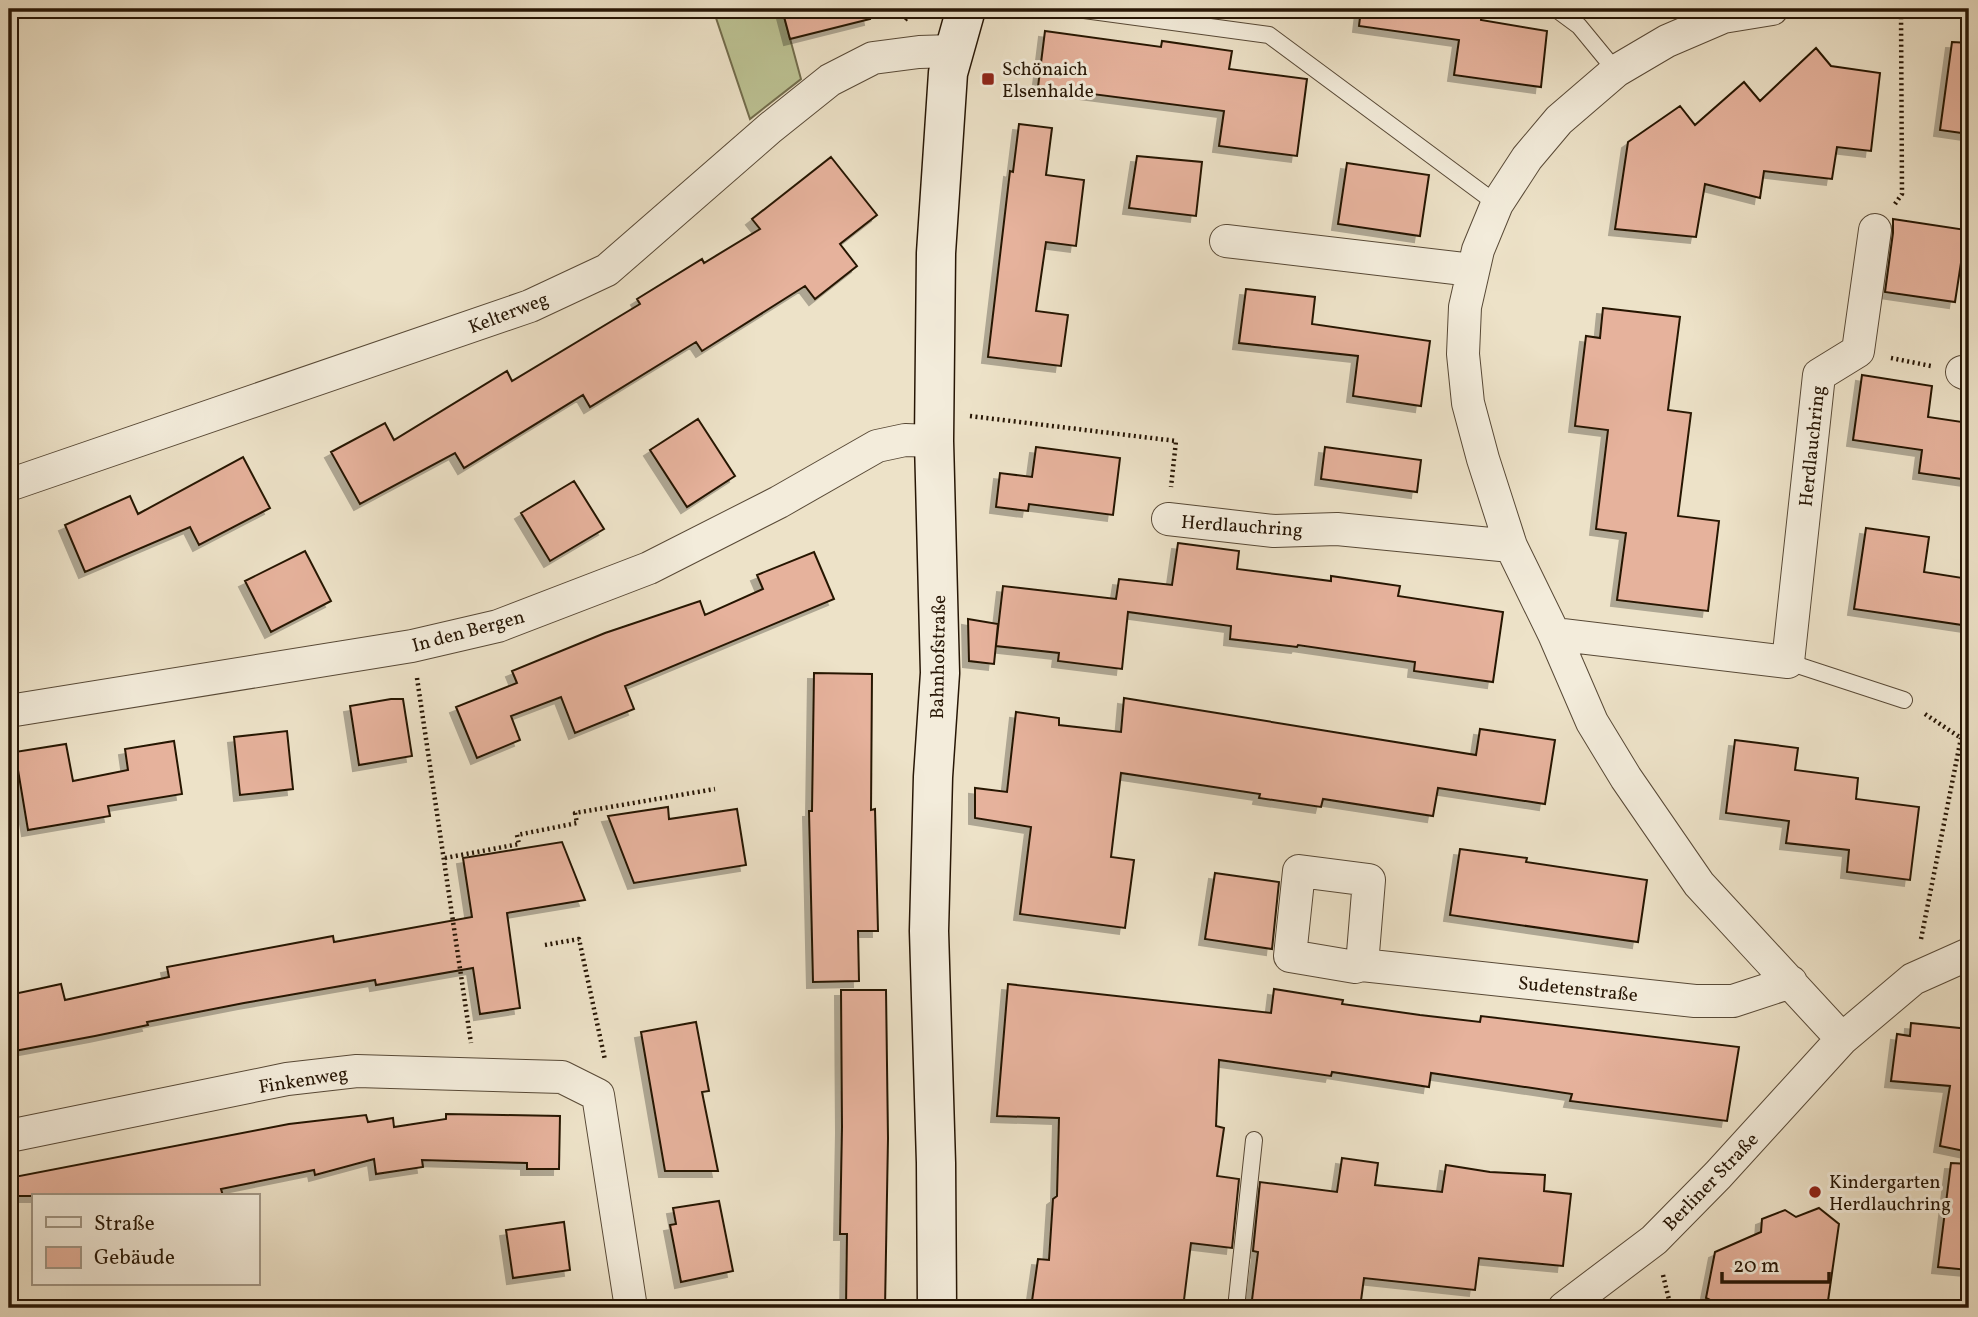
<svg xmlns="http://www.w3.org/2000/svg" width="1978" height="1317" viewBox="0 0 1978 1317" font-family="Vollkorn,serif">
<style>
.green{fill:#bcc293;stroke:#726c4c;stroke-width:2}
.building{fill:#e6b29c;stroke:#271605;stroke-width:2;filter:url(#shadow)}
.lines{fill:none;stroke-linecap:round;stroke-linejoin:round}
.lane-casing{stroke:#584936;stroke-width:18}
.street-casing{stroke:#584936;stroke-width:34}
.secondary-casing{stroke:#271605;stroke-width:41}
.path{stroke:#271605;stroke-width:4.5;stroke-dasharray:2 3.5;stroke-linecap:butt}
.lane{stroke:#f3ecdb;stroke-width:16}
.street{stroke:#f3ecdb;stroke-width:32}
.secondary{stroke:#f3ecdb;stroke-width:38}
.poi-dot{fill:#8f2418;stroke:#f3ecdb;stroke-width:2.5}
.labels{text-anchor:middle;stroke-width:6;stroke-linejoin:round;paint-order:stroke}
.poi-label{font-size:19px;fill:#271605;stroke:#f3ecdb;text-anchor:start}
.street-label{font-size:19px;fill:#271605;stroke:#f3ecdb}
</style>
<defs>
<filter id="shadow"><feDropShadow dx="-6" dy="6" stdDeviation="0" flood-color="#0004"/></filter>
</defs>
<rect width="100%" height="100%" fill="#ede2c8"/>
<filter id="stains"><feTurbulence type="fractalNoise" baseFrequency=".00286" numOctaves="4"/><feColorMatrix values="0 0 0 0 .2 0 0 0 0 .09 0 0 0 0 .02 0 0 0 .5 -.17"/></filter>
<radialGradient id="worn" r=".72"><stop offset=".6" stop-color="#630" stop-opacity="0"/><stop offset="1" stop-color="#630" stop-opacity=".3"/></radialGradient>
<path class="green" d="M 713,9 L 782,9 L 801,79 L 750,119 Z"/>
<path class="building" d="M 782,9 L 868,9 L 870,19 L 790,39 Z
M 1361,9 L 1482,9 L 1481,20 L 1547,31 L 1541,87 L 1454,75 L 1459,40 L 1359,26 Z
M 1045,31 L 1161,47 L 1162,41 L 1232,51 L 1229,69 L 1307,79 L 1297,156 L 1219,146 L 1224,111 L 1038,87 Z
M 1952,42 L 1969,43 L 1969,134 L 1940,130 Z
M 1816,48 L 1831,66 L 1880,73 L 1871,151 L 1837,147 L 1832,179 L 1764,171 L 1760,198 L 1705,184 L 1696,237 L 1615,229 L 1628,142 L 1680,106 L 1695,125 L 1744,82 L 1760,101 Z
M 1019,124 L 1052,128 L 1046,175 L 1084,180 L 1076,246 L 1046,242 L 1036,311 L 1068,315 L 1061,366 L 988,357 L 1010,171 L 1013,172 Z
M 1137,156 L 1202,162 L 1196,216 L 1129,208 Z
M 831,157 L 877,215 L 840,244 L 857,266 L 815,299 L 805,286 L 702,351 L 696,342 L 590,407 L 583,395 L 464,468 L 455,453 L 360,504 L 331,452 L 385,423 L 394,440 L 507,371 L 512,381 L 640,304 L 637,299 L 702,259 L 704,263 L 760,229 L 752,219 Z
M 1347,163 L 1429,175 L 1420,236 L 1338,224 Z
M 1893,219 L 1966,230 L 1955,302 L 1885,292 L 1893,233 Z
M 1246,289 L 1315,297 L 1312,324 L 1430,341 L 1421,406 L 1353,396 L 1358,356 L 1239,343 Z
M 1603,308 L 1680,317 L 1668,410 L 1691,413 L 1678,516 L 1719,521 L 1708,611 L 1617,600 L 1626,533 L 1596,529 L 1608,430 L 1575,426 L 1586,336 L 1600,338 Z
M 1862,375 L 1932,386 L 1928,417 L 1969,423 L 1969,480 L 1919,473 L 1922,450 L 1853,440 Z
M 698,419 L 735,476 L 687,507 L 650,450 Z
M 1036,447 L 1120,458 L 1113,515 L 1029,504 L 1028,511 L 996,507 L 1000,473 L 1032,477 Z
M 1325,447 L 1421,460 L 1417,492 L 1321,479 Z
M 243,457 L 270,508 L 199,545 L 190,527 L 85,572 L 65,525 L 130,496 L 138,514 Z
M 574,481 L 604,529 L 550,561 L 521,513 Z
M 1866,528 L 1929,537 L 1924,572 L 1969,579 L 1969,626 L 1854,609 Z
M 1178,543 L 1239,551 L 1237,569 L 1331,581 L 1331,576 L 1400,586 L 1398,596 L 1503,612 L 1493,682 L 1414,671 L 1415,662 L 1298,645 L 1297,647 L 1230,639 L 1231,626 L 1128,612 L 1122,669 L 1058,661 L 1059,653 L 996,646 L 1003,586 L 1116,599 L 1119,579 L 1172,585 Z
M 305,551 L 331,601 L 271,632 L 245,581 Z
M 814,552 L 834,599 L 625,686 L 634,709 L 575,733 L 561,697 L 511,716 L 520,740 L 477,758 L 456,707 L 517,683 L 512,671 L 605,633 L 700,601 L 705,615 L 763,589 L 757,575 Z
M 968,619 L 998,624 L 994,664 L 969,661 Z
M 814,673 L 872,674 L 871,810 L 875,809 L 878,931 L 858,931 L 859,981 L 813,982 L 809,811 L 812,811 Z
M 1124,698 L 1476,755 L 1480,729 L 1555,740 L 1545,804 L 1438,788 L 1433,816 L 1323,799 L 1321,807 L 1259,798 L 1260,794 L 1121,773 L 1111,857 L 1134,860 L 1125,928 L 1020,914 L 1031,827 L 975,818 L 975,788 L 1007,792 L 1016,712 L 1059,718 L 1059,725 L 1121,732 Z
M 391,699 L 403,699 L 412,756 L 359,765 L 350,706 Z
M 287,731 L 293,789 L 240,795 L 234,737 Z
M 1735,740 L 1798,748 L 1795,770 L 1858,778 L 1856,799 L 1919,807 L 1910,880 L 1847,872 L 1849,850 L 1786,843 L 1789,821 L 1726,813 Z
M 174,741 L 182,794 L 108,806 L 110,816 L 28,830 L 15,752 L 66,744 L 73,781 L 128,770 L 125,749 Z
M 668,807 L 669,819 L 737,809 L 746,865 L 634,883 L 608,816 Z
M 562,842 L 585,900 L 507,913 L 520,1008 L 480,1014 L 473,968 L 376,985 L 375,980 L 244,1003 L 147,1022 L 148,1025 L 95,1036 L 9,1052 L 9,995 L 61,984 L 65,1000 L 169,977 L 167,967 L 333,936 L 334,942 L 472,917 L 463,858 Z
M 1460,849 L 1527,858 L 1526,862 L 1647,880 L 1638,942 L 1450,915 Z
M 1215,873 L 1279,882 L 1272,949 L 1205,939 Z
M 1008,984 L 1271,1013 L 1274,989 L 1343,1000 L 1342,1004 L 1420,1015 L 1480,1022 L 1481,1016 L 1739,1047 L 1727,1121 L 1570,1101 L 1572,1094 L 1431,1073 L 1429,1087 L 1332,1072 L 1331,1076 L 1219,1060 L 1216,1126 L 1224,1128 L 1217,1176 L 1239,1179 L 1232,1248 L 1191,1243 L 1183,1308 L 1031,1308 L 1038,1259 L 1049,1260 L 1053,1199 L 1057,1196 L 1059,1118 L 997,1116 Z
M 841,990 L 886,990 L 888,1138 L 885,1308 L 846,1308 L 847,1234 L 840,1234 L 842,1127 Z
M 696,1022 L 709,1091 L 702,1092 L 718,1171 L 665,1171 L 641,1032 Z
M 1911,1023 L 1969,1029 L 1969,1152 L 1940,1146 L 1950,1086 L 1891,1081 L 1897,1034 L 1910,1036 Z
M 446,1114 L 560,1116 L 559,1169 L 527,1169 L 527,1163 L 422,1160 L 423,1167 L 376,1174 L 374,1159 L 315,1175 L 314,1170 L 221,1189 L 223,1196 L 9,1196 L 9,1178 L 289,1124 L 366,1115 L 368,1122 L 393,1118 L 394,1127 L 446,1119 Z
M 1342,1158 L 1378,1163 L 1375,1185 L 1442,1192 L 1446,1165 L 1490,1172 L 1545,1175 L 1544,1191 L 1571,1194 L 1563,1266 L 1479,1258 L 1475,1290 L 1364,1278 L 1360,1308 L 1251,1308 L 1258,1252 L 1253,1251 L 1260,1182 L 1337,1192 Z
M 1951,1163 L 1969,1164 L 1969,1270 L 1938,1267 Z
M 719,1201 L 733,1271 L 681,1282 L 670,1225 L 676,1224 L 673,1208 Z
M 1819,1208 L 1839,1224 L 1827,1308 L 1726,1308 L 1706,1298 L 1715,1252 L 1761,1232 L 1762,1219 L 1785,1210 L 1796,1217 Z
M 564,1222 L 570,1270 L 513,1278 L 506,1230 Z"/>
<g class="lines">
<g class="lane-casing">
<path id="lane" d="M 1077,9 L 1269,35 L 1497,204
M 1556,9 L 1579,26 L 1616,71
M 1788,662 L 1904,700
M 1236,1308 L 1254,1140"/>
</g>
<g class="street-casing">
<path id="street" d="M 1772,9 L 1723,17 L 1667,41 L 1616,71 L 1559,120 L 1527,158 L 1497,204 L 1478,250 L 1465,307 L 1463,354 L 1468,403 L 1483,459 L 1511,546 L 1554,634 L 1592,722 L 1626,778 L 1699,884 L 1842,1039
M 1226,241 L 1472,270
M 1962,372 L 1969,375
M 9,485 L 530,306 L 607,270 L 770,128 L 830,80 L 873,58 L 919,52 L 953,51
M 1168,519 L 1274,531 L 1337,529 L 1511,546
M 1554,634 L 1788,662 L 1819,375 L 1858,351 L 1875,230
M 9,711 L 412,646 L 498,626 L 649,568 L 779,502 L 877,446 L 905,440 L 934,441
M 1362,965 L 1369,880 L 1299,871 L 1290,956 L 1355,967 L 1362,965 L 1695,1001 L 1733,1001 L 1791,982
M 9,1136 L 287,1079 L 357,1071 L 562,1077 L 598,1095 L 631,1308
M 1564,1308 L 1654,1240 L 1718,1175 L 1842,1039 L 1913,979 L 1969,954"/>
</g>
<g class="secondary-casing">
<path id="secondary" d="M 937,1308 L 936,1163 L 929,931 L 933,777 L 940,673 L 934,441 L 936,253 L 948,73 L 966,9"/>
</g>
<path class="path" d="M 905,20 L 915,9
M 1895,204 L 1902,194 L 1901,9
M 1891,358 L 1931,366
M 970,416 L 1176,441 L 1171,487
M 417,678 L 471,1043
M 1925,714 L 1961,738 L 1969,736
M 445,858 L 519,844 L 517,835 L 577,823 L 575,813 L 715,789
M 1921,939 L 1961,738
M 545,945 L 579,939 L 605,1060
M 1663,1275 L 1671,1308"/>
<use href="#lane" class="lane"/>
<use href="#street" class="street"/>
<use href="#secondary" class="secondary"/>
</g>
<g class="poi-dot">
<rect x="981" y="72" width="14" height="14" rx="3.5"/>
<circle cx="1815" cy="1192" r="7"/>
</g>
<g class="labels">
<g class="poi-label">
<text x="1002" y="75">Schönaich<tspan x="1002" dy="22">Elsenhalde</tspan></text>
<text x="1829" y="1188">Kindergarten<tspan x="1829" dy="22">Herdlauchring</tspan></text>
</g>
<g class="street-label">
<text transform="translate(508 312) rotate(-21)" y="7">Kelterweg</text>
<text transform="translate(1811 446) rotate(-84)" y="7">Herdlauchring</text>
<text transform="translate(1242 525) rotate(4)" y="7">Herdlauchring</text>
<text transform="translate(468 630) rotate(-15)" y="7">In den Bergen</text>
<text transform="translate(937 657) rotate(-89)" y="7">Bahnhofstraße</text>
<text transform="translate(1578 988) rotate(6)" y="7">Sudetenstraße</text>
<text transform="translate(303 1079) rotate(-9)" y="7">Finkenweg</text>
<text transform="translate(1710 1181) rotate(-46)" y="7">Berliner Straße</text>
</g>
</g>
<rect width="1978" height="1317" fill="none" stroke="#ede2c8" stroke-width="35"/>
<rect x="10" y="10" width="1957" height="1296" fill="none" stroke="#271605" stroke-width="3.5"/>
<rect x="18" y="18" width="1943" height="1282" fill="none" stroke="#271605" stroke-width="2"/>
<rect x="32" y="1194" width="228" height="91" fill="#f3ecdb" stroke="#a19685" stroke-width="2"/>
<rect x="46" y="1217" width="35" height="10" fill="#f3ecdb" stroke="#a19685" stroke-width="2"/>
<text x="94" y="1230" font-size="21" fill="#271605">Straße</text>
<rect x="46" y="1247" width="35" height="21" fill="#e6b29c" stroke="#a19685" stroke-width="2"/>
<text x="94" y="1264" font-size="21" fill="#271605">Gebäude</text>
<path d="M1722 1272v10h107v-10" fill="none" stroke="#271605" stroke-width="3.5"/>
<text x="1733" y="1272" font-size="21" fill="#271605" stroke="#f3ecdb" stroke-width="5" paint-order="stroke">20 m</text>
<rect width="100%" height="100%" filter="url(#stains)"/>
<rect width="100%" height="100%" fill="url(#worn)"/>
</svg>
